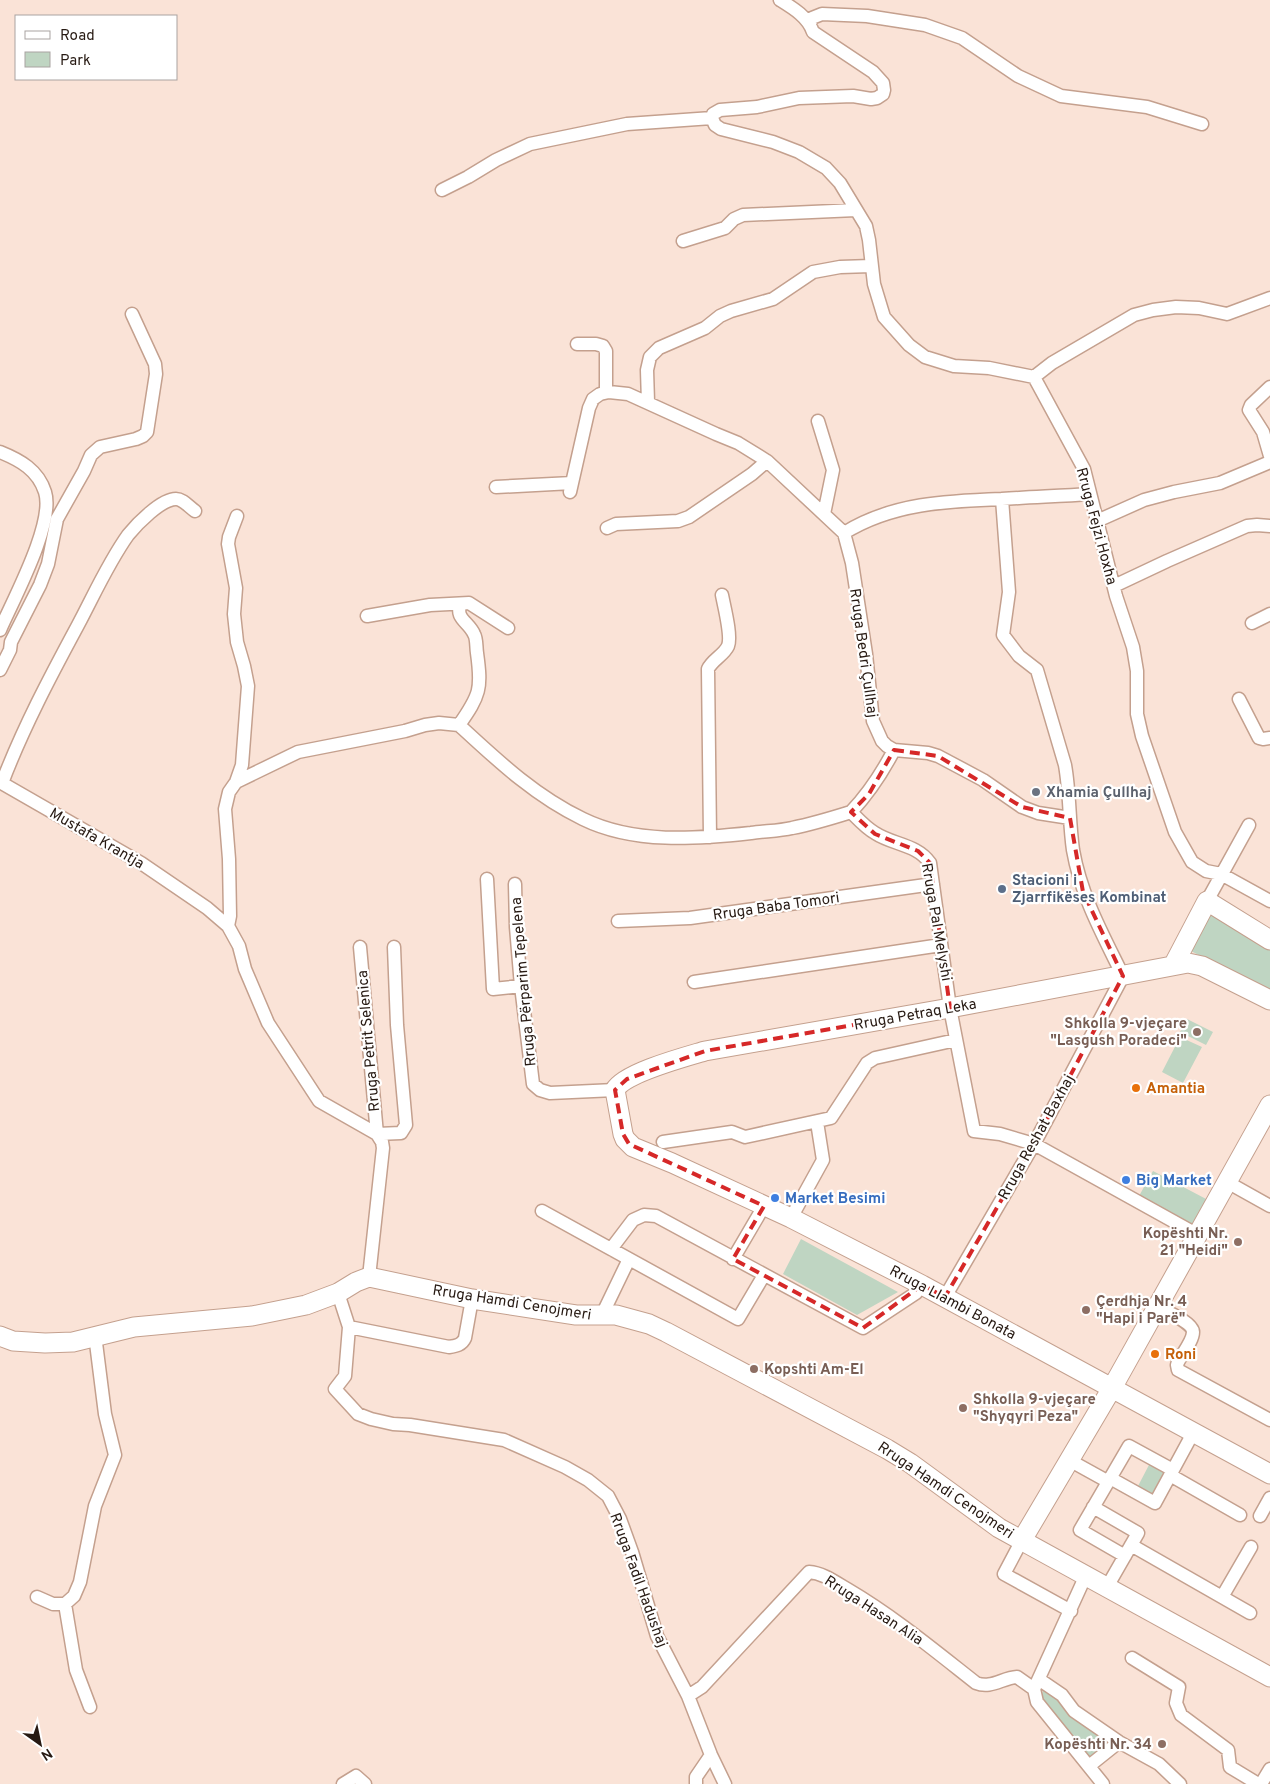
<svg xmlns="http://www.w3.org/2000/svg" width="1270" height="1784" viewBox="0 0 1270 1784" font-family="Overpass,sans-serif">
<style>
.green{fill:#bfd5c2}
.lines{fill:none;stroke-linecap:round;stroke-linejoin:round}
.street-casing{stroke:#c4a08e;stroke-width:15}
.secondary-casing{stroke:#c4a08e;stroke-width:21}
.street{stroke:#fff;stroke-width:12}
.secondary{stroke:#fff;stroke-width:19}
.marked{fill:none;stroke:#d62828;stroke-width:4;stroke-dasharray:10 6;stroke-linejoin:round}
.worship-dot{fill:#6b7280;stroke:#fff;stroke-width:2}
.service-dot{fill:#5c6f8a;stroke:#fff;stroke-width:2}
.education-dot{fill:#8d6e63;stroke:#fff;stroke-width:2}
.food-dot{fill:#e8710a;stroke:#fff;stroke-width:2}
.shop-dot{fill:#3f7fe0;stroke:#fff;stroke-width:2}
.labels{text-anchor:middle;stroke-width:4.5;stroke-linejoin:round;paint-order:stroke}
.street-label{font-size:15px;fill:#271a13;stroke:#fff}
.worship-label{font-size:15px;font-weight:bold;fill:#5b616d;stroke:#fff;text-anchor:start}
.service-label{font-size:15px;font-weight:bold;fill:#4e5e75;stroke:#fff;text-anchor:start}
.education-label{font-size:15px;font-weight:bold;fill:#785e54;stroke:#fff;text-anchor:end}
.food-label{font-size:15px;font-weight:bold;fill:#c56008;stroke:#fff;text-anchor:start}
.shop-label{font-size:15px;font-weight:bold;fill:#366cbe;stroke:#fff;text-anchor:start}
</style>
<rect width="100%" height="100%" fill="#fae3d7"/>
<path class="green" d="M 1205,911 L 1270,945 L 1270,992 L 1189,950 Z
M 1187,1019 L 1213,1032 L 1206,1045 L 1180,1032 Z
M 1180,1037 L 1202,1047 L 1183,1083 L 1162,1072 Z
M 1153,1171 L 1208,1200 L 1194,1226 L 1139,1196 Z
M 801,1239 L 898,1292 L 857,1315 L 783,1274 Z
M 1150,1463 L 1166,1471 L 1152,1496 L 1137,1488 Z
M 1043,1690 L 1047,1690 L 1110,1742 L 1092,1756 L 1089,1757 L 1041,1698 Z"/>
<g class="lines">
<g class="street-casing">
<path id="street" d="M 810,24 L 812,18 L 822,14 L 867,16 L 925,25 L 962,38 L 1018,76 L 1061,96 L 1147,107 L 1202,124
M 712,118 L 715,125 L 721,129 L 773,142 L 799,152 L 826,168 L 840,183 L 866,226 L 869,240 L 874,284 L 884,317 L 909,345 L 925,357 L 954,366 L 989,368 L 1034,377 L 1084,469 L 1116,596 L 1133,647 L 1137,671 L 1137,714 L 1142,736 L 1175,832 L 1192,862 L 1206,871 L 1221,874 L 1270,901
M 712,118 L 713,114 L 720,110 L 757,107 L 799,98 L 853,96 L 871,99 L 877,98 L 883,94 L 884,90 L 883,83 L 873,72 L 813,32 C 808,17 793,8 780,0
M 442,190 L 468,177 L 496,160 L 530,144 L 627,124 L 712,118
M 683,241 L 725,228 L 734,219 L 743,215 L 856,210
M 577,344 L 596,344 L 603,346 L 606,351 L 606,392
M 1034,377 L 1052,363 L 1134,315 L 1153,310 L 1176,307 L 1199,308 L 1227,314 L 1270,298
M 1270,387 L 1251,405 L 1249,410 L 1263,432 L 1270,456
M 648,402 L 647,370 L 650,357 L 659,348 L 705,328 L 720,316 L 731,311 L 773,299 L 813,272 L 840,267 L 871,266
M 818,421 L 833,470 L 824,514
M 0,452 C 20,460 38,470 45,492 C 55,523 13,600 0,630
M 496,487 L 572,483
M 570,492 L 589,408 L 593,399 L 600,394 L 609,392 L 628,394 L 716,434 L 738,443 L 767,461 L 844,533 L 852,563 L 866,654 L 873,721 L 882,741 L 887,746 L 894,750 L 928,753 L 938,756 L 983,780 L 1022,807 L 1038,813 L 1070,818
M 1097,521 L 1144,500 L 1174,492 L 1220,483 L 1270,462
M 607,528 L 616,524 L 678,521 L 689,517 L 752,474 L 767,461
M 844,533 C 892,503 947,501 1002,499 C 1032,497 1061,496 1090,494
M 1114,586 L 1167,561 L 1247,526 L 1257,525 L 1270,526
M 367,616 L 430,605 L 469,603 L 508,628
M 1252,623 L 1270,614
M 0,670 L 10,650 L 11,642 L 40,585 L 48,564 L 57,519 L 84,471 L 91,455 L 100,447 L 136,439 L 143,436 L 147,432 L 156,374 L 155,364 L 132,314
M 1239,699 L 1259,738 L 1263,739 L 1270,738
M 459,725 C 498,761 535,796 583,819 C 634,844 696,839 751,833 C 765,831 779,831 792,828 C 812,824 832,818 851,812
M 459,725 C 480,695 482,689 477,653 C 476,647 477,639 474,634 C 469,622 454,618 461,604
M 0,782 L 141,863 L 207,908 L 228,926 L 239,946 L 245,969 L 268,1023 L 319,1101 L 377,1134 L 382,1142 L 383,1148 L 369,1277
M 236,782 L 298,752 L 405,731 L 425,725 L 439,723 L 459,725
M 2,783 C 23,728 50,677 78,625 C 94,595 108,563 128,535 C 137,524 161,499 176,499 C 183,499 189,507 195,511
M 851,812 C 859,820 866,828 875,833 C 893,845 917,844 930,863 L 950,1008 L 974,1131 L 1000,1134 L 1034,1144 L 1198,1235
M 851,812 C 869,793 882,773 894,750
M 710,837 L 708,669 C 712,660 724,655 728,646 C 732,636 724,606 722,595
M 487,879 L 493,989 L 521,986
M 515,884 L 516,927 L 521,986 L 533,1084 L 540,1090 L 550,1093 L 615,1090
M 1207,901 L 1249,825
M 618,921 L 690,918 L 933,884
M 228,926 L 230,916 L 229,859 L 225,809 L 229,792 L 236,782 L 242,765 L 248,686 L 244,666 L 237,642 L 234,614 L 236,588 L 228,544 L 229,537 L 237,516
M 360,947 L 377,1134 L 401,1133 L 406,1125 L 397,1025 L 394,947
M 694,982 L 941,945
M 663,1142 L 732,1132 L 745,1137 L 831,1118 L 867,1063 L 875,1058 L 956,1040
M 1227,1182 L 1270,1206
M 542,1211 L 738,1319 L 764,1275
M 791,1218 L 823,1160 L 817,1122
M 611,1249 L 633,1220 L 644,1215 L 656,1216 L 863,1328 L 916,1293 L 922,1285
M 733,1259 L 764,1206
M 338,1293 L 349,1327 L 345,1376 L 335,1389 L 358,1414 L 371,1419 L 393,1424 L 410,1425 L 504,1440 L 565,1467 L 588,1480 L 608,1496 L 620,1519 L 632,1552 L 657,1636 L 688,1696 L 711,1755 L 725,1784
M 945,1297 L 1034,1144 L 1123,976 C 1103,935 1081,896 1073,850 C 1069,822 1070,793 1065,765 L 1037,670 L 1019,656 L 1003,635 L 1009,592 L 1002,499
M 1158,1307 C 1166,1311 1193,1323 1193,1332 C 1193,1341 1182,1354 1178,1362 L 1177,1365 L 1178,1370 L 1270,1420
M 602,1315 L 629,1259
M 349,1327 L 449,1347 C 456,1346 462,1345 465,1338 L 472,1299
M 1069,1460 L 1107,1481
M 1170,1475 L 1240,1515
M 1110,1478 L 1155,1503 L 1193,1433
M 1093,1507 L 1138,1533 L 1107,1587
M 1260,1516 L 1270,1498
M 1022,1540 L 1004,1574 L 1071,1611
M 1131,1545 L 1250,1613
M 1125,1556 L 1080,1530 L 1129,1446 L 1173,1470
M 1086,1575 L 1034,1689 L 1037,1702 L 1103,1784
M 37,1597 L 53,1604 L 65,1604
M 1222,1597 L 1251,1547
M 65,1604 L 74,1596 L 80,1582 L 95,1506 L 115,1455 L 105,1414 L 95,1335
M 65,1604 L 76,1670 L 90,1707
M 1132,1658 L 1179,1687 L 1176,1703 L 1181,1715 L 1228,1750 L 1230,1767 L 1258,1784
M 1040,1680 L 1062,1695 L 1074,1711 L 1119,1742 L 1159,1764 L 1180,1784
M 688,1696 L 702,1687 L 809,1572 C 823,1573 835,1582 847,1589 C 893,1616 934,1650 976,1683 C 991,1689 1002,1678 1017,1677 L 1034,1689
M 1089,1766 L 1119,1742
M 343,1784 L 356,1776 L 365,1784
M 696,1784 L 696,1777 L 711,1755
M 1261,1784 L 1270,1769"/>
</g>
<g class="secondary-casing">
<path id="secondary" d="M 1174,964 L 1207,901 L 1270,940
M 1270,1000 L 1202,966 L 1188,963 L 950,1008 L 705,1051 C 685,1057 624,1073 615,1090 L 623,1134 L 625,1139 L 633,1147 L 672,1163 L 791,1218 L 922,1285 L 1270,1474
M 0,1336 L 13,1341 L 45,1343 L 73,1342 L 134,1327 L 252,1316 L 306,1305 L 338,1293 L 356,1282 L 369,1277 L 472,1299 L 576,1315 L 616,1315 L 649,1324 L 666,1332 L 887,1449 L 910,1463 L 999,1528 L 1270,1677
M 1022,1540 L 1112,1388 L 1270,1105"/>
</g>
<use href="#street" class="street"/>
<use href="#secondary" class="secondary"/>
</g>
<path class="marked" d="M 894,750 L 938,756 L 1022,807 L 1070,818 L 1083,892 L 1123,976 L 1034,1144 L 945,1297 L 922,1285 L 863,1328 L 733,1259 L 764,1206 L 629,1144 L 623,1134 L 615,1090 L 627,1079 L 705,1051 L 950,1008 L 930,863 L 918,851 L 875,834 L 851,812 L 869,794 Z"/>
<circle class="worship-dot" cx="1036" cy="792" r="5"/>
<circle class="service-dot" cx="1002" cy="889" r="5"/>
<g class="education-dot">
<circle cx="1197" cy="1032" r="5"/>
<circle cx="1238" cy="1242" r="5"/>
<circle cx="1086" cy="1310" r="5"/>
<circle cx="754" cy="1369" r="5"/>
<circle cx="963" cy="1408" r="5"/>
<circle cx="1162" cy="1744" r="5"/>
</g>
<g class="food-dot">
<circle cx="1136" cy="1088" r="5"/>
<circle cx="1155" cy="1354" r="5"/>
</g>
<g class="shop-dot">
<circle cx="1126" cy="1180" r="5"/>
<circle cx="775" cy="1198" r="5"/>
</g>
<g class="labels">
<g class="street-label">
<text transform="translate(1097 526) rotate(75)" y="5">Rruga Fejzi Hoxha</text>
<text transform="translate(864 653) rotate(82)" y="5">Rruga Bedri Çullhaj</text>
<text transform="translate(97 838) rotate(30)" y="5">Mustafa Krantja</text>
<text transform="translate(776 906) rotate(-8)" y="5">Rruga Baba Tomori</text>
<text transform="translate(937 922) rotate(80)" y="5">Rruga Pal Melyshi</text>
<text transform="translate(523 982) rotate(-95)" y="5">Rruga Përparim Tepelena</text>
<text transform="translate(915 1014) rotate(-10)" y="5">Rruga Petraq Leka</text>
<text transform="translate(368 1041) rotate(-95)" y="5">Rruga Petrit Selenica</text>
<text transform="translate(1036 1137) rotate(-61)" y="5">Rruga Reshat Baxhaj</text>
<text transform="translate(512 1302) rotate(9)" y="5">Rruga Hamdi Cenojmeri</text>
<text transform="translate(953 1302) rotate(28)" y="5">Rruga Llambi Bonata</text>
<text transform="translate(946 1490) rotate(34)" y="5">Rruga Hamdi Cenojmeri</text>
<text transform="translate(639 1580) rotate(70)" y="5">Rruga Fadil Hadushaj</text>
<text transform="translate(874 1610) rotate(33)" y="5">Rruga Hasan Alia</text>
</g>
<g class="worship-label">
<text x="1046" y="797">Xhamia Çullhaj</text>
</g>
<g class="service-label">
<text x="1012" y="885">Stacioni i<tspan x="1012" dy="17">Zjarrfikëses Kombinat</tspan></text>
</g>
<g class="education-label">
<text x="1187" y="1028">Shkolla 9-vjeçare<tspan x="1187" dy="17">"Lasgush Poradeci"</tspan></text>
<text x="1228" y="1238">Kopështi Nr.<tspan x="1228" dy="17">21 "Heidi"</tspan></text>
<text x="1096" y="1306" text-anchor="start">Çerdhja Nr. 4<tspan x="1096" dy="17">"Hapi i Parë"</tspan></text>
<text x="764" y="1374" text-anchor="start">Kopshti Am-El</text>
<text x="973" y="1404" text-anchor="start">Shkolla 9-vjeçare<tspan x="973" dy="17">"Shyqyri Peza"</tspan></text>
<text x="1152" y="1749">Kopështi Nr. 34</text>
</g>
<g class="food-label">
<text x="1146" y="1093">Amantia</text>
<text x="1165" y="1359">Roni</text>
</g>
<g class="shop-label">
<text x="1136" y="1185">Big Market</text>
<text x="785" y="1203">Market Besimi</text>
</g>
</g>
<rect x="15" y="15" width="162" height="65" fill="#ffffff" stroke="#a9a3a1"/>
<rect x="25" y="31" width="25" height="8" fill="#ffffff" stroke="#a9a3a1"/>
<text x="60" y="40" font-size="15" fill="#271a13">Road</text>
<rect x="25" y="52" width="25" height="15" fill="#bfd5c2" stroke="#a9a3a1"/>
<text x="60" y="65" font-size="15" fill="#271a13">Park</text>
<g transform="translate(40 1744) rotate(147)" stroke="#ffffff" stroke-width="4" paint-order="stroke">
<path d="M0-4L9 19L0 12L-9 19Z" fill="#271a13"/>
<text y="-8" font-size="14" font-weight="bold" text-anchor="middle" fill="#271a13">N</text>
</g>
</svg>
